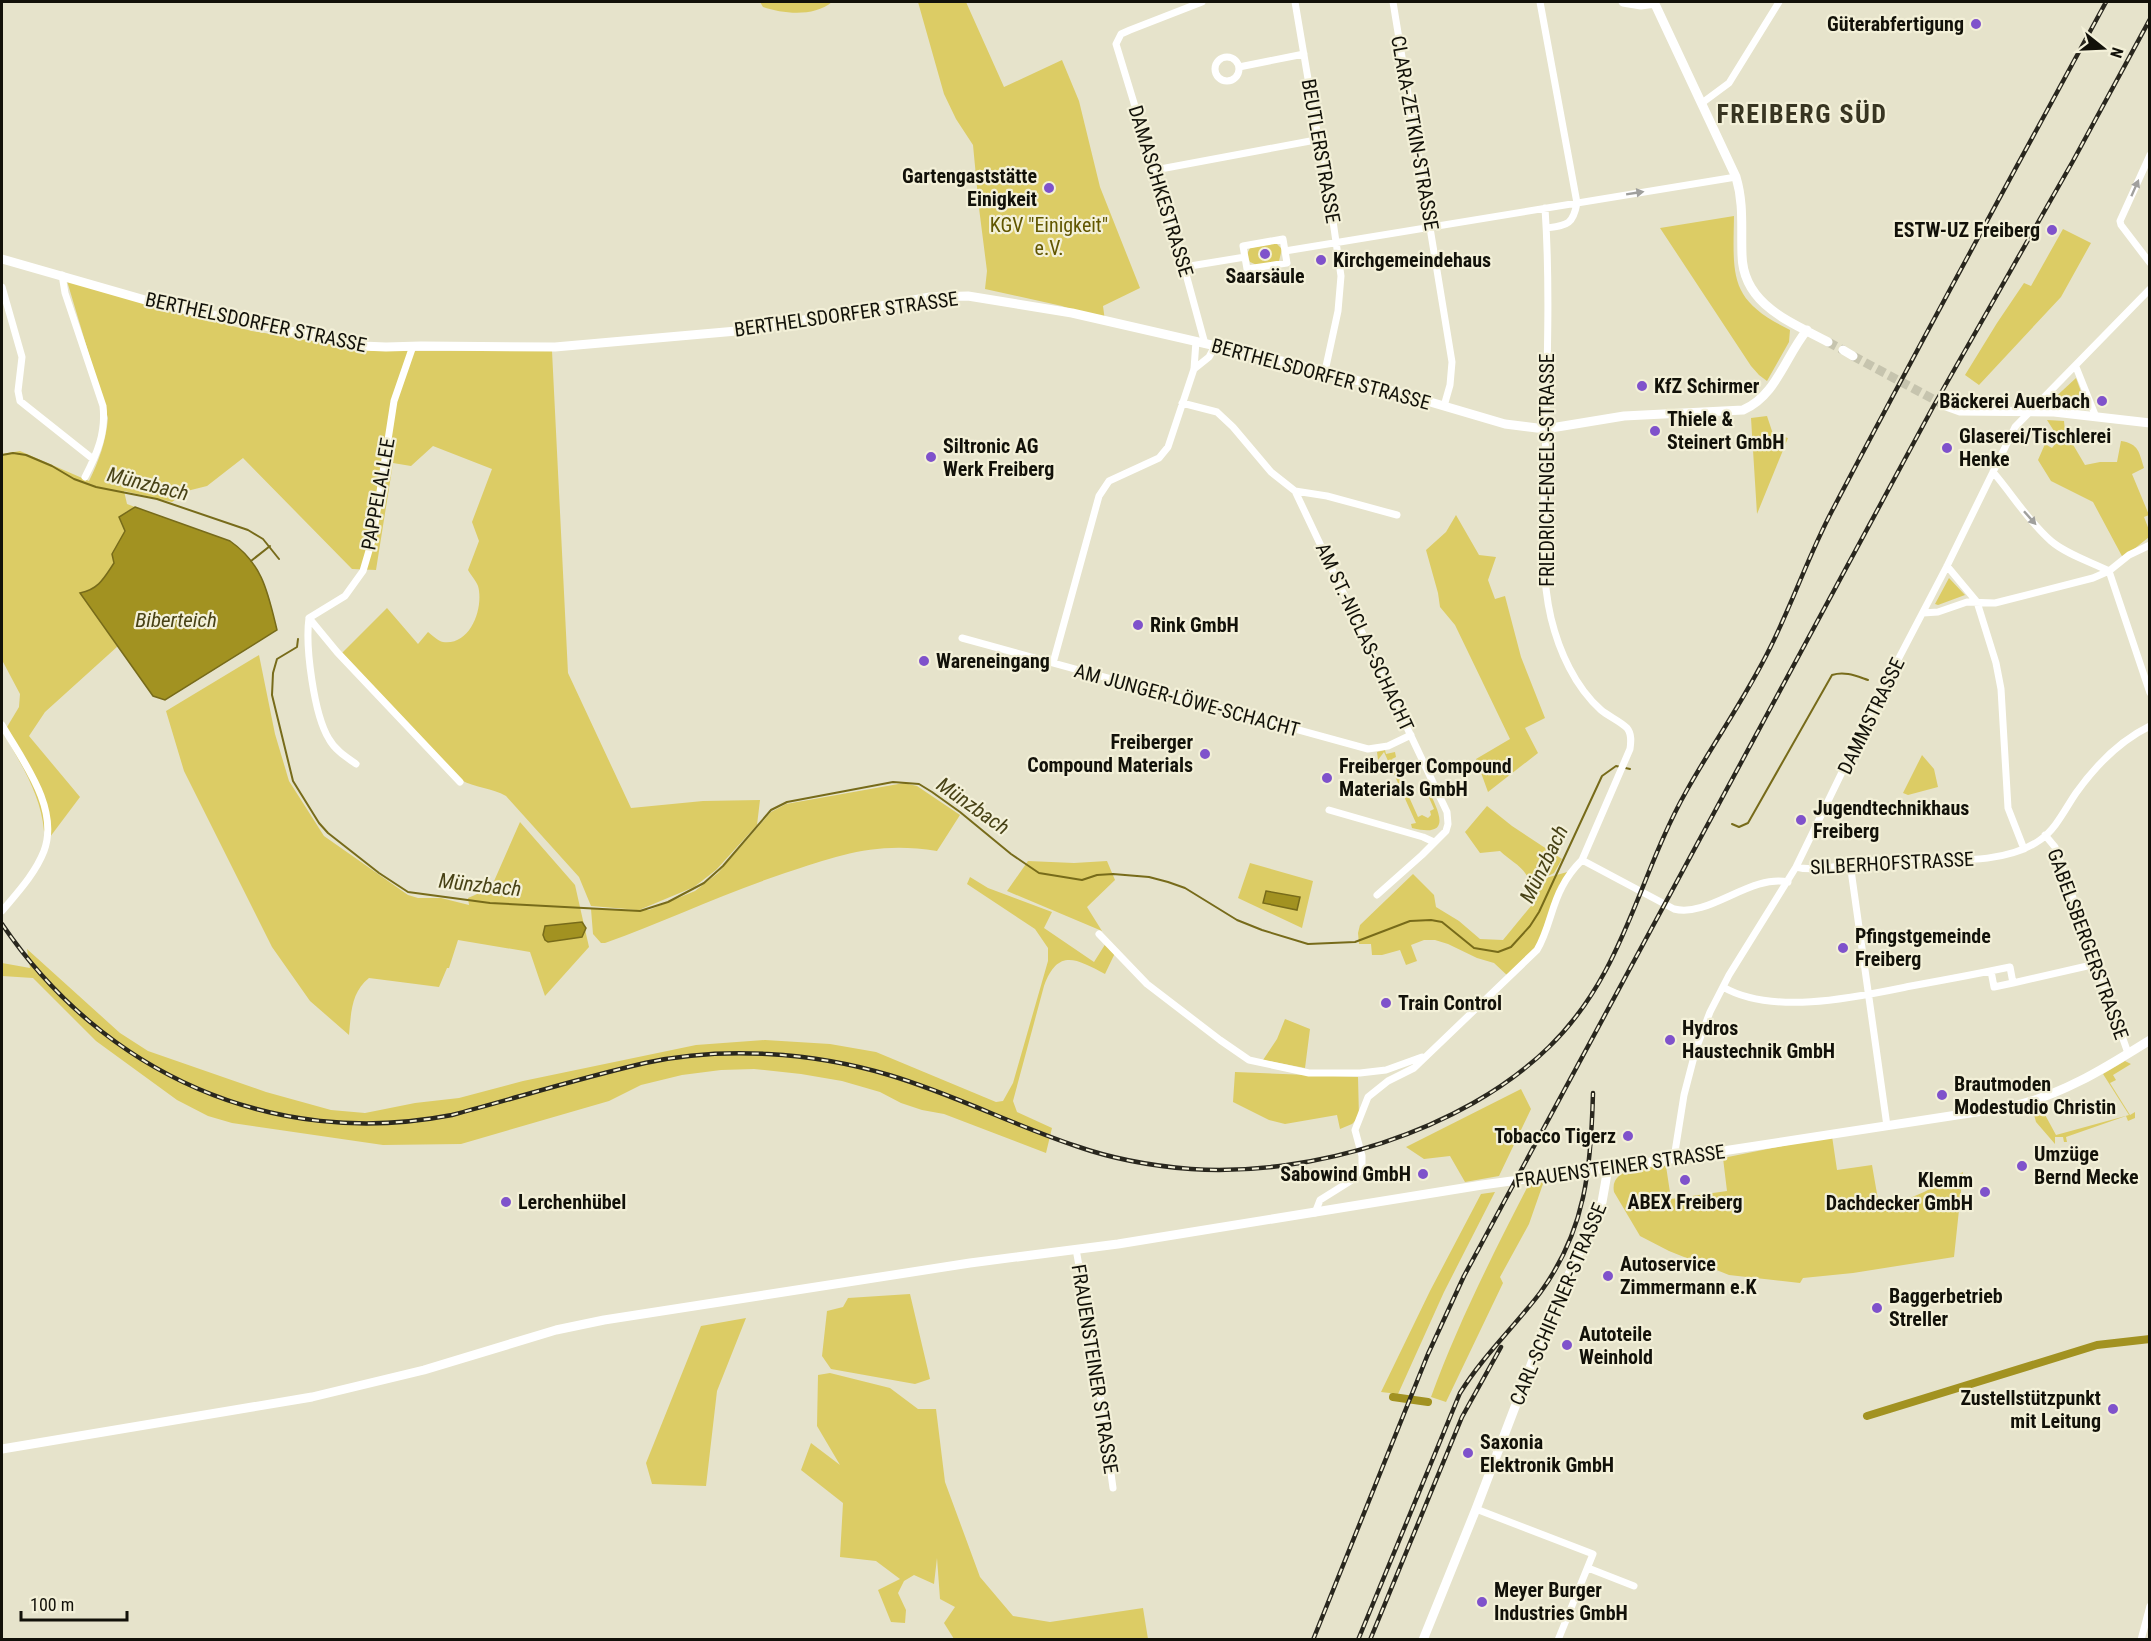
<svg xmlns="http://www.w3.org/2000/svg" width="2151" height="1641" viewBox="0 0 2151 1641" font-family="'Roboto Condensed',sans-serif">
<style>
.green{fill:#dccc65}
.water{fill:#a29221;stroke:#776b1a;stroke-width:1.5}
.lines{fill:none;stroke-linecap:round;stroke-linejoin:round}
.stream{stroke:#776b1a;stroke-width:2}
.canal{stroke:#a29221;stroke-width:8}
.secondary-tunnel{stroke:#c6c4ae;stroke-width:9;stroke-dasharray:9 4.5;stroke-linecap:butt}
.street{stroke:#fff;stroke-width:7}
.secondary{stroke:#fff;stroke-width:9}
.rail-casing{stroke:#29271e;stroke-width:4.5}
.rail{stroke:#f3f0d8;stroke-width:2;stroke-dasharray:7;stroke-linecap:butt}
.oneway{fill:#a0a09d}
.poi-dot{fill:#7f52cb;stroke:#f3f0d8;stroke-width:2}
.labels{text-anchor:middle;stroke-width:4.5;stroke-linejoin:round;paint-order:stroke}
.poi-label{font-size:20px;font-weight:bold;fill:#121109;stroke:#f3f0d8;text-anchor:start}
.street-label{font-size:20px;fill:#121109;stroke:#f3f0d8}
.park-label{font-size:20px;fill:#615600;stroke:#f3f0d8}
.water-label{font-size:21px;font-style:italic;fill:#484216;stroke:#f3f0d8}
.district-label{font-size:26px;font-weight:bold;letter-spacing:1.5px;fill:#383522;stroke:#f3f0d8}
</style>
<rect width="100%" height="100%" fill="#e6e3cb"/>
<path class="green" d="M 760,2 L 832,2 C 814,17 784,14 763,7 Z
M 918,2 L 966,2 L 1004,87 L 1062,60 L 1079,101 L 1100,187 L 1140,288 L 1103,306 L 1105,321 L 1062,306 L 985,289 L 987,271 L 979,208 L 973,145 L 956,119 L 944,94 Z
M 1734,216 C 1733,278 1729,300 1790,330 L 1789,342 L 1767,381 L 1759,375 L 1751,366 L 1660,228 Z
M 2063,229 L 2091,243 L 2061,297 L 1979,385 L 1965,375 L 1997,323 L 2024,283 L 2031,286 Z
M 1276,243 L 1282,249 L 1279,261 L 1257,265 L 1250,262 L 1247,254 L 1250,248 Z
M 67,281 L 169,310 L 252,331 L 372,351 L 552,351 L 568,673 L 631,808 L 703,801 L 760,800 L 757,825 L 716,870 L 694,887 L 639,910 L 591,906 L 579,877 L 506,796 C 492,788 476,788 461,780 L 342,653 L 387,608 L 418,644 L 428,632 C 432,635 438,641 443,642 C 471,646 484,607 478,586 C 476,581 471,575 468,570 L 479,541 L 472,522 L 492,469 L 433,446 L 411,466 L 393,463 L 376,570 L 352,569 L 243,458 L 207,486 L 187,491 L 172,502 L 124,491 L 127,504 L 135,507 L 126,512 L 125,531 L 113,554 L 114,563 C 103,580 101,587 81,593 L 118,646 L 45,712 L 29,736 L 80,797 L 50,837 L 44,831 C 41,794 20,763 3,732 L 7,727 L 19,707 L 20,694 L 2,660 L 2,454 L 20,451 L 89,481 C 99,461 106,441 108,418 Z
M 2076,378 L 2087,408 L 2049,403 Z
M 1767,416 L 1773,434 L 1788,438 L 1757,514 L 1751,418 Z
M 2047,420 L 2064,421 L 2065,431 L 2085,465 L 2100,462 L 2117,462 L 2121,441 C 2139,444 2139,452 2144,468 L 2132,474 L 2149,515 L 2144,517 L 2149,530 L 2149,537 L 2123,558 L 2093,502 L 2051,481 L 2038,460 L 2045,444 L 2052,448 L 2059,439 Z
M 1456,515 L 1479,555 L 1496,557 L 1488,580 L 1495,599 L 1505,596 L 1521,657 L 1545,718 L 1525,728 L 1538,753 L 1488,792 L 1476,759 L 1510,739 L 1455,625 L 1440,607 L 1438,593 L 1426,550 L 1446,532 Z
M 1949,578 L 1965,595 L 1938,605 L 1935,604 Z
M 259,655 L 275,734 L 289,781 L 324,836 L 408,895 L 418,898 L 441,898 L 469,905 L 468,898 L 491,888 L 520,822 L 575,885 L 589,947 L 545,996 L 530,952 L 458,940 L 449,968 L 447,968 L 439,987 L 369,978 C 351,992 351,1014 349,1035 L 310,1001 L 272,947 L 184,771 L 166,711 Z
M 1385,750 L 1386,754 L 1395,752 L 1396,757 L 1392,759 L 1418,817 L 1422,815 L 1428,818 L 1431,815 L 1430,811 L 1434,809 L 1427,793 L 1422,795 L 1421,793 L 1428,789 C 1439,812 1453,838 1412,828 L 1411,824 L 1416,823 L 1384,752 L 1378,760 L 1377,752 Z
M 1922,755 L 1934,769 L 1938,787 L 1908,795 L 1903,793 Z
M 904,783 L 917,786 L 960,815 L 937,851 C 877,841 840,855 785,873 C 723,894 665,921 605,943 L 601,943 L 593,934 L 591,909 L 649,910 L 695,891 L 718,873 L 771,812 L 786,804 Z
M 1487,806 L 1512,826 L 1562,859 L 1554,873 L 1542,879 L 1571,871 L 1561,888 L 1545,937 L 1509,977 L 1494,963 L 1477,958 L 1448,944 L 1435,940 L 1424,940 L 1411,945 L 1417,961 L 1406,965 L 1400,950 L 1382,955 L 1372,955 L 1371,944 L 1359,944 L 1358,933 L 1360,925 L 1413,874 L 1434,895 L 1436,907 L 1459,921 L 1480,939 L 1503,940 L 1531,906 L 1537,880 L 1527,876 C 1521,865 1509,860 1500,851 L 1480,853 L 1465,832 Z
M 1028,861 L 1074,863 L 1107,861 L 1115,880 L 1087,907 L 1102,931 L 1007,891 Z
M 1250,863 L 1313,881 L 1302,928 L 1238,898 Z
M 970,877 L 988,888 L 1052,912 L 1044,928 L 1094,962 L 1106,943 L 1115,953 L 1105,974 C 1076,959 1058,948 1044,986 L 1013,1101 L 1017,1112 L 1052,1128 L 1046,1153 L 944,1114 L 922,1110 L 901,1103 L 880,1092 L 842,1081 L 801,1074 L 754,1069 L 721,1070 L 682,1075 L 641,1085 L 609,1101 L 461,1144 L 383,1145 L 232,1123 L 208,1116 L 177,1100 L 96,1041 L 33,978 L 2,976 L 2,963 L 30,968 L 27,949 L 120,1033 L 148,1051 L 266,1092 L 331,1110 L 365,1113 L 415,1103 L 459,1098 L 523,1081 L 696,1045 L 765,1040 L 830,1044 L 876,1052 L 996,1102 L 1003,1101 L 1013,1083 L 1048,961 L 1048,948 L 1035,929 L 967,884 Z
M 1285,1019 L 1310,1029 L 1305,1068 L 1263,1060 L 1277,1039 Z
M 2125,1061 L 2131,1064 L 2113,1075 L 2116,1080 L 2110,1083 L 2130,1115 L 2135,1112 L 2135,1118 L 2128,1121 L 2126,1116 L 2066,1137 L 2067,1142 L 2064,1142 L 2063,1137 L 2055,1137 L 2055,1144 L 2036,1122 L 2034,1115 L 2043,1111 L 2056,1135 L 2129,1115 L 2103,1074 Z
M 1235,1072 L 1358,1077 L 1359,1117 L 1352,1124 L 1340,1129 L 1337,1115 L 1285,1124 L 1269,1120 L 1233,1102 Z
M 1521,1089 L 1531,1109 L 1499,1176 L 1465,1182 L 1450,1156 L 1424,1159 L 1406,1147 Z
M 1832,1136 L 1837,1170 L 1872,1165 L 1880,1211 L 1924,1192 L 1963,1172 L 1954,1257 L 1853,1273 L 1803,1278 L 1800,1283 L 1729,1275 L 1669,1251 L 1640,1236 L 1614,1192 C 1609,1166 1649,1168 1666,1166 L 1671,1199 L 1727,1191 L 1723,1158 Z
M 1544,1181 L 1529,1224 L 1500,1277 L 1503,1283 L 1446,1402 L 1431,1397 C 1458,1323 1493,1254 1529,1184 Z
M 1495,1192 L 1444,1292 L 1398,1394 L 1381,1392 L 1430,1291 L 1481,1194 Z
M 910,1294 L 930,1379 L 915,1384 L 831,1369 L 822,1356 L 827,1311 L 843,1307 L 848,1298 Z
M 746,1318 L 717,1391 L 706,1486 L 652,1484 L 646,1463 L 701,1326 Z
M 830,1373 L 890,1388 L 918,1409 L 936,1409 L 945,1482 L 980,1577 L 1013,1616 L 1050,1622 L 1143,1608 L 1148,1639 L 954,1639 L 944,1623 L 955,1607 L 940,1599 L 937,1558 L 934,1584 L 914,1575 L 904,1581 L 898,1593 L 906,1610 L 905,1623 L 891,1622 L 878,1590 L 900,1579 L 876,1561 L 840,1557 L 843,1503 L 801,1470 L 811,1443 L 840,1465 L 817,1426 L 818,1375 Z"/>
<path class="water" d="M 135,507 L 230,541 C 263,564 268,593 277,630 L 165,700 L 153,696 L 80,593 C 99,589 104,578 114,563 L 112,554 L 125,531 L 119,517 Z
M 1266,891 L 1300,897 L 1297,910 L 1263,903 Z
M 582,922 L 586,928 L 582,937 L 548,942 L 545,940 L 543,935 L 545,926 Z"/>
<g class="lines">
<path class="stream" d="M 2,455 L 13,453 L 26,455 L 52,466 L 74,479 L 96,487 L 157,499 L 248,530 L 263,539 L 279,559
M 251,561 L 270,546
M 298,639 L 297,647 L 277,659 L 273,673 L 272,695 L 293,781 L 319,823 L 328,833 L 379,873 L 408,892 L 490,903 L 640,911 L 668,902 L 704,883 L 723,866 L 771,810 L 787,802 L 893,782 L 919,784 L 932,792 L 960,812 L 1011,854 L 1039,873 L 1082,880 L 1097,875 L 1113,874 L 1149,877 L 1168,882 L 1185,888 L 1237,920 L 1262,930 L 1308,944 L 1355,942 L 1410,921 L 1431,920 L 1442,922 L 1474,948 L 1498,952 L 1511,947 L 1530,926 L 1539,912 L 1602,776 L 1616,766 L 1630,769
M 1732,824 L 1739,827 L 1748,823 L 1832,675 C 1845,671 1856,676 1868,680"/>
<path class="canal" d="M 1393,1397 L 1428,1402
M 1867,1416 L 2097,1345 L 2150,1339"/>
<path class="secondary-tunnel" d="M 1828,342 L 1843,350
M 1853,356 L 1946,406"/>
<path class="street" d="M 1202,2 L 1130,30 L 1121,34 L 1116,44 L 1184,267 L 1205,344
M 1295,2 L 1317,132 L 1321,139 L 1341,276 L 1338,311 L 1325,371
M 1393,2 L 1452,362 L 1450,385 L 1444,406
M 1540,2 L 1577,203 C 1573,225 1567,225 1547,228
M1215 69a12 12 0 1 1 24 0a12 12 0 1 1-24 0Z
M 1239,67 L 1304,54
M 1702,103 L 1729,83 L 1779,2
M 2150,155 L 2120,221 L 2121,225 L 2150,263
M 1155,170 L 1321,139
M 1283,239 L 1287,263 L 1247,269 L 1243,246 Z
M 1285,251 L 1736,177
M 1184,267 L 1245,257
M 62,275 L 65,293 L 103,406 C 106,433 97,454 85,477
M 2,287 L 22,357 L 18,391 L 20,401 L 93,459
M 2076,367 L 2096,417
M 1194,369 L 1209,357 L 1215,346
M 1182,403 L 1217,412 L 1233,427 L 1271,472 L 1295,491 L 1447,812 L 1448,824 L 1446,831 L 1422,855 L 1377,895
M 1993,472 C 2012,494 2028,521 2051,541 C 2066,554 2091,562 2109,571
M 1295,491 L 1327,496 L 1397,515
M 1947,566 L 1977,602 L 1996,663 L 2001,689 L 2008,808 L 2024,849
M 2109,571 L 2150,693
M 1923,613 L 1938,612 L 1967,602 L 1995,603 L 2093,578 L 2109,571 L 2129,555 L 2150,545
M 309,618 L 337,652 L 460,782
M 962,638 L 1368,749 L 1388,746 L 1411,735
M 1053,663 L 1099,496 L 1109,481 L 1159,458 L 1168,447 L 1194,369 L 1196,341
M 2,725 C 22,760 60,808 44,851 C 35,874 17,893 2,911
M 356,764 C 346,757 335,750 329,739 C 314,715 305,646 309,618 L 345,596 L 363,571 L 373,537 L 394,401 L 413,346
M 1329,810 L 1423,837 L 1434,842
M 2045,835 L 2055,847 L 2128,1053
M 1582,860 L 1674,909 C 1709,918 1750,874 1788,882
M 1850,863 L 1887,1126
M 1796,867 C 1818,873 1854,862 1878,860 C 1928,855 1996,871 2040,840 C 2056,829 2065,809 2076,793 C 2096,765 2119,741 2150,726
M 1099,934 L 1147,984 L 1220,1040 L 1249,1060 L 1309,1073 L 1360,1073 L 1386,1070 L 1422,1057
M 1991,971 L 1994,987 L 2013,983
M 1723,987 C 1773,1016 1857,997 1911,986 C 1944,980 1977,974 2010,967 L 2013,983 L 2096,964
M 1674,1158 L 1684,1095 L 1696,1049 L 1710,1012 L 1729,975 L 1796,867 L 1878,698 L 1947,566 L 2015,427 L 2150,289
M 1315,1213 L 1320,1200 L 1352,1180 L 1362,1168 L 1362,1156 L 1355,1130 L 1368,1097 L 1388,1081 L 1414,1068 L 1537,950 C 1549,930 1551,907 1562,887 C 1567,877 1574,868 1582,860 L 1630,749 C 1631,742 1632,734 1627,728 C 1620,721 1608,716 1601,710 C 1575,687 1559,651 1551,618 C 1540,571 1544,521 1545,473 C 1546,385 1551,296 1545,208
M 1076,1249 L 1094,1350 L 1113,1488
M 1476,1509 L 1593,1554 L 1558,1640
M 1588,1568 L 1634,1586
M 2141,1640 L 2150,1606"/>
<path class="secondary" d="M 1623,2 L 1641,5 L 1655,3
M 1654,2 L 1736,177 C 1744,204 1741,227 1742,255 C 1743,305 1791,322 1828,342
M 2,259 L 159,304 L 362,346 L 386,347 L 421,346 L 555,347 L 748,330 L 930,297 L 968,296 L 1072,313 L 1325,371 L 1505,424 L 1545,429 L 1624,416 L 1743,410 C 1776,396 1785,357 1807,330
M 1843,350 L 1853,356
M 1946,406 L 1960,411 L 2054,412 L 2150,423
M 2,1449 L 312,1397 L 424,1370 L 556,1330 L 604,1320 L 970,1263 L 1118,1244 L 1482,1185 L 1651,1162 L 2009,1107 C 2061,1096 2105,1068 2150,1040
M 1423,1640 L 1476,1509 L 1547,1323 L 1602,1202 L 1608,1168"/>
<g class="rail-casing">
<path id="rail" d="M 2,924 C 103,1073 272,1150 452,1115 C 516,1098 580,1078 645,1063 C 723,1046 812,1052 889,1075 C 953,1094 1013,1125 1076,1146 C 1113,1159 1152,1166 1191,1169 C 1311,1177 1462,1132 1549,1047 C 1625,973 1637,878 1687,790 C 1714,742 1746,697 1770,648 C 1793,602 1809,554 1833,509 C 1922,339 2015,170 2106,2
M 1313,1640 L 1428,1354 L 1464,1276 L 1933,407 L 2073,161 L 2150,19
M 1358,1640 L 1460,1393 C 1483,1356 1514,1327 1540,1293 C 1586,1230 1591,1168 1593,1093
M 1370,1640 L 1462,1417 L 1501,1347"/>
</g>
<use href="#rail" class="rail"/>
</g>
<defs><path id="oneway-solid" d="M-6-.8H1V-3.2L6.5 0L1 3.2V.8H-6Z" transform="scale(1.5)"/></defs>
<g class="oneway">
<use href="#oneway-solid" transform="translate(2135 188) rotate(-66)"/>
<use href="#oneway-solid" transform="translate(1635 193) rotate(-9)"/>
<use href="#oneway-solid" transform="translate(2030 518) rotate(48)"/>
</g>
<g class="poi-dot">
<circle cx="1976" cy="24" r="6"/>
<circle cx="1049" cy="188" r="6"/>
<circle cx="2052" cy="230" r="6"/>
<circle cx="1265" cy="254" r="6"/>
<circle cx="1321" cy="260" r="6"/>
<circle cx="1642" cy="386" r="6"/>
<circle cx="2102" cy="401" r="6"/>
<circle cx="1655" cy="431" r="6"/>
<circle cx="1947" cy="448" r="6"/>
<circle cx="931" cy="457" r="6"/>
<circle cx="1138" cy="625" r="6"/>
<circle cx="924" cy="661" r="6"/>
<circle cx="1205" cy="754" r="6"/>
<circle cx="1327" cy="778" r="6"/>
<circle cx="1801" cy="820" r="6"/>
<circle cx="1843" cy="948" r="6"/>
<circle cx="1386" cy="1003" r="6"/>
<circle cx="1670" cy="1040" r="6"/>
<circle cx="1942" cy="1095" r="6"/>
<circle cx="1628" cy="1136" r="6"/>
<circle cx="2022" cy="1166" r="6"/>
<circle cx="1423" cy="1174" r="6"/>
<circle cx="1685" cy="1180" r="6"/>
<circle cx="1985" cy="1192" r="6"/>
<circle cx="506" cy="1202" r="6"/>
<circle cx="1608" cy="1276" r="6"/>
<circle cx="1877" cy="1308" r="6"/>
<circle cx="1567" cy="1345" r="6"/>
<circle cx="2113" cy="1409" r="6"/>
<circle cx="1468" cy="1453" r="6"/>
<circle cx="1482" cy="1602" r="6"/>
</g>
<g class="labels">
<g class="poi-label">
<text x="1964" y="31" text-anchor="end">Güterabfertigung</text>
<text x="1037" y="183" text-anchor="end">Gartengaststätte<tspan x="1037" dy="23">Einigkeit</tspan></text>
<text x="2040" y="237" text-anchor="end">ESTW-UZ Freiberg</text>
<text x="1333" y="267">Kirchgemeindehaus</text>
<text x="1265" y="283" text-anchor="middle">Saarsäule</text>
<text x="1654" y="393">KfZ Schirmer</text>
<text x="2090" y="408" text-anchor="end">Bäckerei Auerbach</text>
<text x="1667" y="426">Thiele &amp;<tspan x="1667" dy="23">Steinert GmbH</tspan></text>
<text x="1959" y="443">Glaserei/Tischlerei<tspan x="1959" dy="23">Henke</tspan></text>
<text x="943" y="453">Siltronic AG<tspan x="943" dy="23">Werk Freiberg</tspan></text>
<text x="1150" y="632">Rink GmbH</text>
<text x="936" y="668">Wareneingang</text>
<text x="1193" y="749" text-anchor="end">Freiberger<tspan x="1193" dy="23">Compound Materials</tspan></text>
<text x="1339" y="773">Freiberger Compound<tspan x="1339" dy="23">Materials GmbH</tspan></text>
<text x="1813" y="815">Jugendtechnikhaus<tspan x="1813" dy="23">Freiberg</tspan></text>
<text x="1855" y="943">Pfingstgemeinde<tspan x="1855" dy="23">Freiberg</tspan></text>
<text x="1398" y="1010">Train Control</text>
<text x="1682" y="1035">Hydros<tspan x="1682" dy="23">Haustechnik GmbH</tspan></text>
<text x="1954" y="1091">Brautmoden<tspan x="1954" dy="23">Modestudio Christin</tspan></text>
<text x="1616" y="1143" text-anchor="end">Tobacco Tigerz</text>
<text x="2034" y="1161">Umzüge<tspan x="2034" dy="23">Bernd Mecke</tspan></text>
<text x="1411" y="1181" text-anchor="end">Sabowind GmbH</text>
<text x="1973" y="1187" text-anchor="end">Klemm<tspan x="1973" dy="23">Dachdecker GmbH</tspan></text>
<text x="518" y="1209">Lerchenhübel</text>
<text x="1685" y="1209" text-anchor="middle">ABEX Freiberg</text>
<text x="1620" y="1271">Autoservice<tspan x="1620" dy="23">Zimmermann e.K</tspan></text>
<text x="1889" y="1303">Baggerbetrieb<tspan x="1889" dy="23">Streller</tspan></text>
<text x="1579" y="1341">Autoteile<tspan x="1579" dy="23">Weinhold</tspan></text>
<text x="2101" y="1405" text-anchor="end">Zustellstützpunkt<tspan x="2101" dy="23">mit Leitung</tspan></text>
<text x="1480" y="1449">Saxonia<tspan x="1480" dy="23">Elektronik GmbH</tspan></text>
<text x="1494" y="1597">Meyer Burger<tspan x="1494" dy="23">Industries GmbH</tspan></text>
</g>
<g class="street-label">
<text transform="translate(1415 133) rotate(80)" y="7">CLARA-ZETKIN-STRASSE</text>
<text transform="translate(1321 151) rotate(80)" y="7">BEUTLERSTRASSE</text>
<text transform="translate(1161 191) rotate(73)" y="7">DAMASCHKESTRASSE</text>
<text transform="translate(846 314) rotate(-8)" y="7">BERTHELSDORFER STRASSE</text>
<text transform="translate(256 322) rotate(12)" y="7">BERTHELSDORFER STRASSE</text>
<text transform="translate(1321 374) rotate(15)" y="7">BERTHELSDORFER STRASSE</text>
<text transform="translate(1547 470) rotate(-90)" y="7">FRIEDRICH-ENGELS-STRASSE</text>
<text transform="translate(378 494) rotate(-80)" y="7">PAPPELALLEE</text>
<text transform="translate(1365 637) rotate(65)" y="7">AM ST.-NICLAS-SCHACHT</text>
<text transform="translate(1187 700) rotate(15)" y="7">AM JUNGER-LÖWE-SCHACHT</text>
<text transform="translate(1871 716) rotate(-64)" y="7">DAMMSTRASSE</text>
<text transform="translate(1892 863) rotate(-3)" y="7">SILBERHOFSTRASSE</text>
<text transform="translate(2088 944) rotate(70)" y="7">GABELSBERGERSTRASSE</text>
<text transform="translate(1620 1166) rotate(-8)" y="7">FRAUENSTEINER STRASSE</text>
<text transform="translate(1558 1304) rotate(-67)" y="7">CARL-SCHIFFNER-STRASSE</text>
<text transform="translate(1095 1369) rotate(81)" y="7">FRAUENSTEINER STRASSE</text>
</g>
<g class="park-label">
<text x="1049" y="232">KGV "Einigkeit"<tspan x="1049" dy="23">e.V.</tspan></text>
</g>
<g class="water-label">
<text transform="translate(148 484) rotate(14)" y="7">Münzbach</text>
<text x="176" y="627">Biberteich</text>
<text transform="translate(973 806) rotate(35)" y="7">Münzbach</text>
<text transform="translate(1544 864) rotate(-64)" y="7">Münzbach</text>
<text transform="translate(480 885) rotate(6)" y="7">Münzbach</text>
</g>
<g class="district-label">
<text x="1802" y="123">FREIBERG SÜD</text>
</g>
</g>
<rect width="2151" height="1641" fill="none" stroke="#121109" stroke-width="6"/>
<g transform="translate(2103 48) rotate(108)" stroke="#f3f0d8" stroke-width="4.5" paint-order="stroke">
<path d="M0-4.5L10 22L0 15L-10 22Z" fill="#121109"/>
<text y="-9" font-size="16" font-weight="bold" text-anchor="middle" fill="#121109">N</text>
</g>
<path d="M21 1611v9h106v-9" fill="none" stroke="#121109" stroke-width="3"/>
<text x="30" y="1611" font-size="18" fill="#121109" stroke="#f3f0d8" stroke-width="4.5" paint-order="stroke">100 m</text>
</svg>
